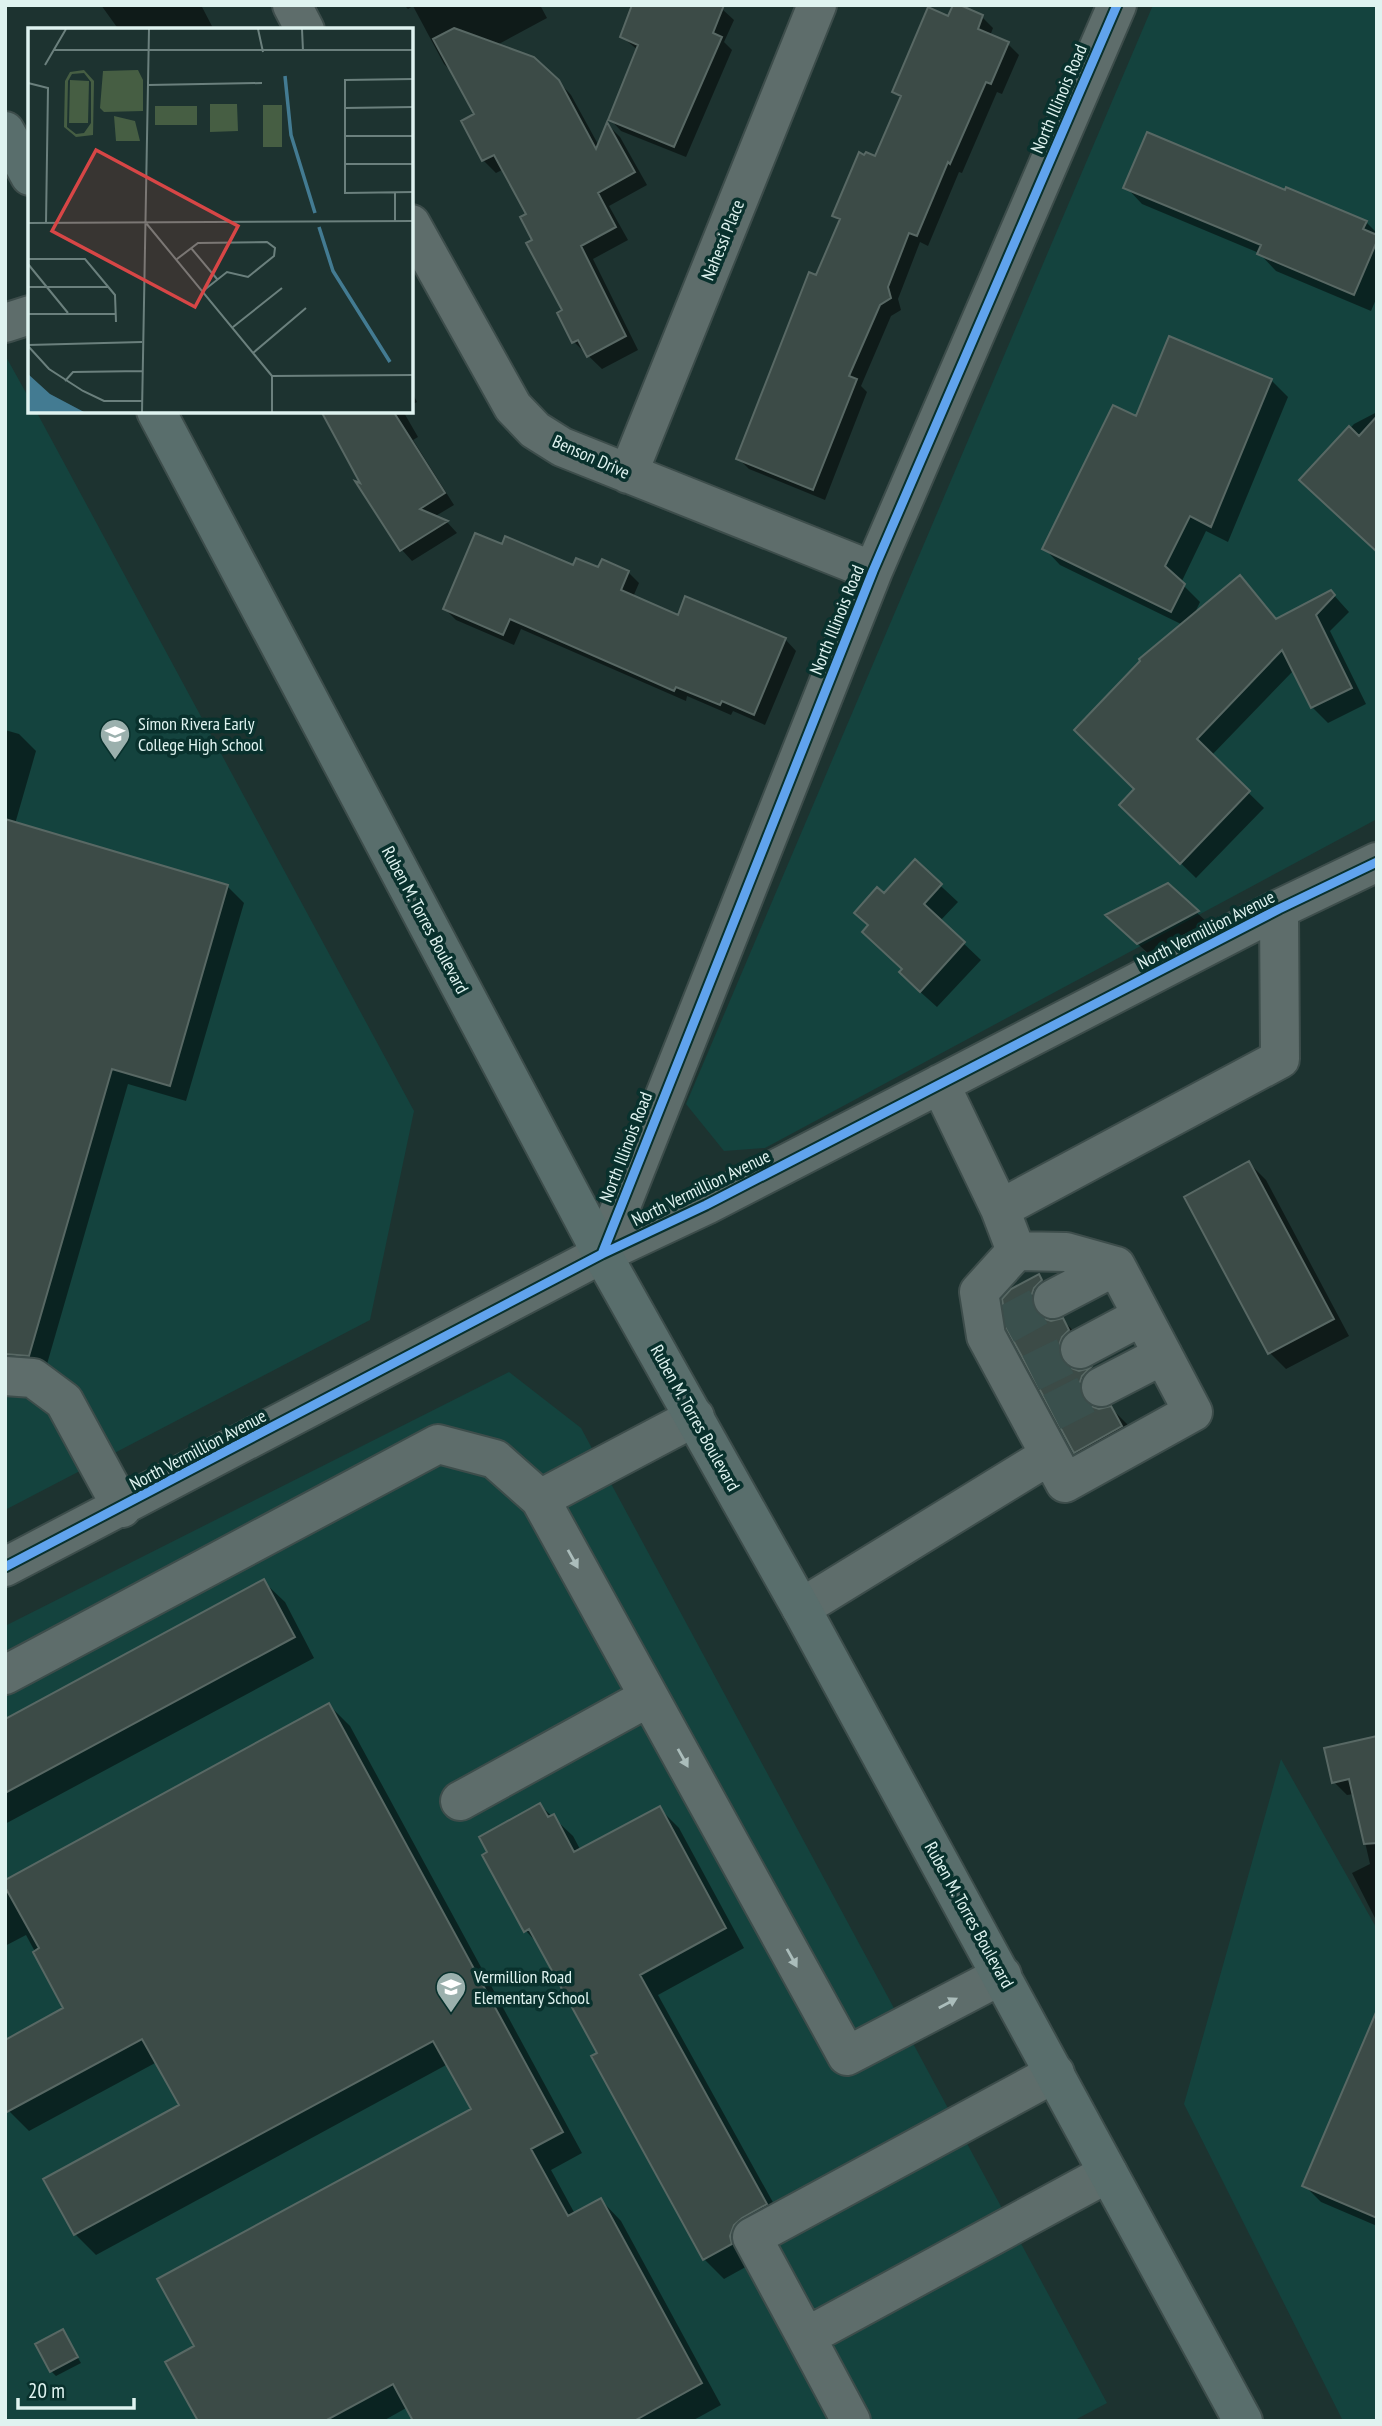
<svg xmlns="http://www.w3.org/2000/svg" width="1382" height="2426" viewBox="0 0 1382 2426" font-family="'PT Sans Narrow',sans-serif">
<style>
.built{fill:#14433e}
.shadow{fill:#0007}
.building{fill:#3c4b47;stroke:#586864;stroke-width:2}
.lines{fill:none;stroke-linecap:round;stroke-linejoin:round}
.minor-tunnel{stroke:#3a504d;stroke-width:38;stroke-dasharray:38 19;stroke-linecap:butt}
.minor-casing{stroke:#3d4d4b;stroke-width:42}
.major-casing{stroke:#3d4d4b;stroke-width:42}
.minor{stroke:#5e6d6b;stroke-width:38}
.major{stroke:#596e6c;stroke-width:38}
.cycleway-casing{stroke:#09312d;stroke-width:13}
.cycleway{stroke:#60a3ed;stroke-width:9}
.oneway{fill:#abbdbb}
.labels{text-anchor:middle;stroke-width:7;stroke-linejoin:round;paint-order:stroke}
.street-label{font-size:18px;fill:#dff3f0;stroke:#09312d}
.poi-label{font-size:18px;fill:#dff3f0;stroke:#09312d;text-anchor:start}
.inset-river{fill:none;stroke:#437b92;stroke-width:3.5}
.inset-road{fill:none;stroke:#6b807d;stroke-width:2}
.view{fill:#d74646;fill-opacity:0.15;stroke:#d74646;stroke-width:3.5}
.inset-edge{fill:none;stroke:#dff3f0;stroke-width:3.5}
</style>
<rect width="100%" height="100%" fill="#1d3330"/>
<path class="built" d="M 1153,5 L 1377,5 L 1377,819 L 765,1148 L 724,1151 L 686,1104 Z
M 5,355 L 30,400 L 30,411 L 36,411 L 414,1111 L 370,1320 L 5,1510 Z
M 509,1372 L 581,1428 L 1107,2403 L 1073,2421 L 5,2421 L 5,1626 Z
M 1281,1759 L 1377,1929 L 1377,2421 L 1343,2421 L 1184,2104 Z"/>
<path class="shadow" d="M 101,5 L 201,5 L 214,30 L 119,30 Z
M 404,5 L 540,5 L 547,18 L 497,45 L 558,81 L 571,95 L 599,146 L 608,125 L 620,137 L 647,185 L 609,206 L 628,240 L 593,259 L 638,350 L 602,369 L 574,342 L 564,311 L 534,240 L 528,215 L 504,169 L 496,173 L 483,160 L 476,114 L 454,74 L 444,64 L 413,6 L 408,9 Z
M 722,9 L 734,20 L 724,42 L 732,50 L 686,157 L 621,131 L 610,119 L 638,50 L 622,37 Z
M 982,17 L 993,28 L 990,36 L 1008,44 L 1019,55 L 1002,94 L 997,92 L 962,173 L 959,172 L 928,246 L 920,242 L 898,299 L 901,310 L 891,316 L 861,386 L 867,392 L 825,500 L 749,469 L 738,458 L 840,222 L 834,215 L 876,158 L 902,99 L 894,91 L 949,18 Z
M 1126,187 L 1366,222 L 1377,233 L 1377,297 L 1371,311 L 1276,271 L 1259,253 L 1142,204 Z
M 1271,380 L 1288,397 L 1228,542 L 1206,531 L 1181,583 L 1200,602 L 1193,617 L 1240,578 L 1278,620 L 1331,592 L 1349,612 L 1330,631 L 1366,704 L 1328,723 L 1312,707 L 1294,670 L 1211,756 L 1264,808 L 1196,878 L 1121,805 L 1136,789 L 1183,625 L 1060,565 L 1044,548 L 1137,419 Z
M 411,390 L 417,402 L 411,405 Z
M 323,411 L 403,411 L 418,437 L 413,440 L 454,505 L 434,517 L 447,522 L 457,533 L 412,561 L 402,550 L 359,485 L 364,487 Z
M 1377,412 L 1377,551 L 1302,480 L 1354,424 Z
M 503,547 L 574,568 L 628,572 L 639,583 L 633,597 L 679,617 L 785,639 L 796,651 L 765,725 L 733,711 L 731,715 L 687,696 L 686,701 L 521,629 L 514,645 L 456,620 L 445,609 Z
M 5,730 L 19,734 L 36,751 L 15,824 L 227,886 L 244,903 L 186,1101 L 128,1084 L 45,1371 L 5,1360 Z
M 915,862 L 958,902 L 940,921 L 981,960 L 937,1007 L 917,989 L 870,926 L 884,895 Z
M 1167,885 L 1208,923 L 1149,954 L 1118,926 Z
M 1249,1163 L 1266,1180 L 1349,1336 L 1286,1369 L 1270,1353 Z
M 1039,1276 L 1055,1292 L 1047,1315 L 1049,1322 L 1063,1320 L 1079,1337 L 1074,1365 L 1076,1372 L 1089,1370 L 1105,1386 L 1095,1403 L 1097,1410 L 1111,1408 L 1128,1425 L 1138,1443 L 1092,1468 L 1076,1452 L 1009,1328 Z
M 264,1582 L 285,1602 L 314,1658 L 5,1824 L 5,1721 Z
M 329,1705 L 350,1726 L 582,2153 L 551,2170 L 575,2214 L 601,2200 L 621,2221 L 721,2405 L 692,2421 L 415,2421 L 408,2407 L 383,2421 L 194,2421 L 199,2418 L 196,2347 L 473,2109 L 448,2064 L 96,2255 L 75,2234 L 181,2106 L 157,2062 L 29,2131 L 9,2111 L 66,2009 L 26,1935 L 5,1946 L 5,1882 Z
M 1377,1738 L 1377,1922 L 1352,1873 L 1370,1864 L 1354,1794 L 1347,1795 L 1334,1782 Z
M 540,1805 L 573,1836 L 581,1851 L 659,1808 L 679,1828 L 744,1948 L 658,1995 L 785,2224 L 751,2264 L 724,2279 L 704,2259 L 599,2053 L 540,1946 L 526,1931 Z
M 1377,2071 L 1377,2226 L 1321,2202 L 1304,2185 Z
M 62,2332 L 81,2363 L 56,2376 L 51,2371 Z"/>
<path class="building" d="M 632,5 L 724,5 L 713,33 L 722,37 L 674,147 L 608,120 L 638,45 L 620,37 Z
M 953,5 L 960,5 L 983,15 L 978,29 L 1009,42 L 991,84 L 986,82 L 950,164 L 948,162 L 917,236 L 909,233 L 888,287 L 891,298 L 880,305 L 849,376 L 857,379 L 813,490 L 736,459 L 809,272 L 816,275 L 840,219 L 832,216 L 859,152 L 864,155 L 866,152 L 875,156 L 901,96 L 892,92 L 928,7 L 948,16 Z
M 454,28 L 534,57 L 559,80 L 596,149 L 607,122 L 635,172 L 598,193 L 616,227 L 581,246 L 626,336 L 587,357 L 578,340 L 572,343 L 557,313 L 562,310 L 526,243 L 532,240 L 520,217 L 526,214 L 494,155 L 482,161 L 461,121 L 474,114 L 433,39 Z
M 1147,132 L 1285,190 L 1286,187 L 1367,221 L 1363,229 L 1377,235 L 1377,241 L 1354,295 L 1257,254 L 1261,245 L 1123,188 Z
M 1169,336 L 1272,379 L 1211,527 L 1190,516 L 1165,566 L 1185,584 L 1171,612 L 1042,549 L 1113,405 L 1136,416 Z
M 321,411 L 393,411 L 445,493 L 420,509 L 448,521 L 400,551 L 355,481 L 360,483 Z
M 1377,416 L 1377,552 L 1299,480 L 1349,426 L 1359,436 Z
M 475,533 L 502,544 L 505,536 L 573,565 L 576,558 L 598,567 L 602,559 L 629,571 L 621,590 L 678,615 L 685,596 L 786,638 L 754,715 L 722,701 L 720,705 L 676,687 L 674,691 L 510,619 L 503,635 L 443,609 Z
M 1240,575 L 1276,619 L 1331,590 L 1335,595 L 1316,615 L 1352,688 L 1311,708 L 1282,650 L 1197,739 L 1250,791 L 1180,864 L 1119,805 L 1134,789 L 1074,730 L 1140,661 L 1139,659 Z
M 5,819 L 228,885 L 170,1086 L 112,1069 L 29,1356 L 5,1354 Z
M 915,859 L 942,884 L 924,904 L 965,942 L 920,992 L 899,972 L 902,969 L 862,932 L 868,925 L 854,913 L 877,887 L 884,893 Z
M 1168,883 L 1199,911 L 1137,944 L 1105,915 Z
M 1249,1161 L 1334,1319 L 1268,1354 L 1184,1197 Z
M 1039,1274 L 1042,1280 L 1034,1288 L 1031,1297 L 1034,1310 L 1042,1318 L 1051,1321 L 1063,1318 L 1069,1330 L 1062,1337 L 1058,1348 L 1061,1360 L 1068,1367 L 1079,1371 L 1090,1368 L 1082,1376 L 1079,1385 L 1082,1398 L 1090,1406 L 1099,1409 L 1111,1406 L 1122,1426 L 1074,1453 L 1007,1329 L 1002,1299 L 1011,1289 Z
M 264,1579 L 295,1637 L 5,1793 L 5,1719 Z
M 329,1703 L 563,2132 L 531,2149 L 568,2216 L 601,2198 L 702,2383 L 634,2421 L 413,2421 L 393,2384 L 325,2421 L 198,2421 L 165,2362 L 194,2346 L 157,2279 L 471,2109 L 433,2041 L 74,2235 L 43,2179 L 179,2105 L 142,2039 L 5,2113 L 5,2040 L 63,2008 L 33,1952 L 39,1948 L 5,1887 L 5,1880 Z
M 1377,1736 L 1377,1843 L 1364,1844 L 1349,1779 L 1332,1783 L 1324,1748 Z
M 540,1803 L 548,1817 L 554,1814 L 574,1852 L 660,1806 L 726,1928 L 640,1975 L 767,2204 L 742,2218 L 734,2225 L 730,2236 L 732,2244 L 703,2260 L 591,2056 L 597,2053 L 529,1929 L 524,1932 L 482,1855 L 487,1852 L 479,1837 Z
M 1377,2010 L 1377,2218 L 1302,2186 Z
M 63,2329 L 78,2357 L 50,2372 L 35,2344 Z"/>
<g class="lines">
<path class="minor-tunnel" d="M 1005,1325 L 1053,1299
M 1031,1373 L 1080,1349
M 1052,1412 L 1101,1387"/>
<g class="minor-casing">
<path id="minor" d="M 292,5 L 305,30
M 411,224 L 513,407 L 535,430 L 562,447 L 873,571
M 5,323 L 30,315
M 628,474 L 817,5
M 1000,1209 L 1280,1059 L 1279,909
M 1016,1251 L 1066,1252 L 1116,1266 L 1193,1412 L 1065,1483 L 1050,1455
M 602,1254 L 873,571 L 1117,5
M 1053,1299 L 1116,1266
M 1080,1349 L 1142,1316
M 5,1376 L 33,1378 L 64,1401 L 122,1508
M 1101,1387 L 1163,1355
M 540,1499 L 847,2056 L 1002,1975
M 5,1567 L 602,1254 L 706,1205 L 1279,909 L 1377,862
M 801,1608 L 1050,1455 L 986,1336 L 979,1292 L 1016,1251 L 1000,1209 L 940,1084
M 5,1675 L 438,1444 L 495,1459 L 540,1499 L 695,1417
M 460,1801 L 649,1697
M 1055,2073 L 752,2237 L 806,2337 L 1108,2173
M 806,2337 L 851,2421"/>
</g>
<g class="major-casing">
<path id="major" d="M 5,131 L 30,176
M 156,411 L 602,1254 L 801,1608 L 1243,2421"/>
</g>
<use href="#minor" class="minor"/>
<use href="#major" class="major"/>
<g class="cycleway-casing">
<path id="cycleway" d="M 602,1254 L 873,571 L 1117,5
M 5,1567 L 602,1254 L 706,1205 L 1279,909 L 1377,862"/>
</g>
<use href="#cycleway" class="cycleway"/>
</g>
<defs><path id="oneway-solid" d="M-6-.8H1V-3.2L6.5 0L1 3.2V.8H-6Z" transform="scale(1.75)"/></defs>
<g class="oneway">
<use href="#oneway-solid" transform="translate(573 1559) rotate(61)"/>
<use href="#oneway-solid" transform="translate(683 1758) rotate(61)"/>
<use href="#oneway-solid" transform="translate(792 1958) rotate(61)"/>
<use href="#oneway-solid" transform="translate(948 2003) rotate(-28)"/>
</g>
<defs>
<g id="school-pin" transform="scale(1.575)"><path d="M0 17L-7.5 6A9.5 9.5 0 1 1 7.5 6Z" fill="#9bb0ad" stroke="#09312d"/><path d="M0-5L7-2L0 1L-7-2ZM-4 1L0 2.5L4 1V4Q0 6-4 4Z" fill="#fff"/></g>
</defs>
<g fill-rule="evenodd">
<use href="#school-pin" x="115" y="734"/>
<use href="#school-pin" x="451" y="1987"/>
</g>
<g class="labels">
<g class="street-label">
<text transform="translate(1059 99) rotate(-67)" y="6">North Illinois Road</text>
<text transform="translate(723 240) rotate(-68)" y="6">Nahessi Place</text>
<text transform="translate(591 457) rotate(24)" y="6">Benson Drive</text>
<text transform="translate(837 620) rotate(-68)" y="6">North Illinois Road</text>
<text transform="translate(425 920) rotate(62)" y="6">Ruben M. Torres Boulevard</text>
<text transform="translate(1206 930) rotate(-27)" y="6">North Vermillion Avenue</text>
<text transform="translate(626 1147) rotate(-69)" y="6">North Illinois Road</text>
<text transform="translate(701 1188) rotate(-26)" y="6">North Vermillion Avenue</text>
<text transform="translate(695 1418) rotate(61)" y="6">Ruben M. Torres Boulevard</text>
<text transform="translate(198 1450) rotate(-28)" y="6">North Vermillion Avenue</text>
<text transform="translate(969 1915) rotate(61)" y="6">Ruben M. Torres Boulevard</text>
</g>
<g class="poi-label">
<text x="138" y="730">Símon Rivera Early<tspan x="138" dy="21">College High School</tspan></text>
<text x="474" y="1983">Vermillion Road<tspan x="474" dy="21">Elementary School</tspan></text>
</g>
</g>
<g transform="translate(28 28)">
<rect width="385" height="385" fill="#1d3330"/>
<path d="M 56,42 L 66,53 L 65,107 L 48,109 L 36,99 L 37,53 L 42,44 ZM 56,45 L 63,54 L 63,95 L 56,105 L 48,106 L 39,99 L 40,53 L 44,46 ZM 110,42 L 115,52 L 115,83 L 76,84 L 72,80 L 75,43 ZM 42,52 L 61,53 L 60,95 L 41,95 ZM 182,76 L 209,76 L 210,103 L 182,104 ZM 235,77 L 254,77 L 254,119 L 235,119 ZM 127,78 L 169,78 L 169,97 L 127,97 ZM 86,88 L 107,93 L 112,113 L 88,113 Z" fill="#465e43" fill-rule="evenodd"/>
<path d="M 0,346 L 22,366 L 56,384 L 0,384 Z" fill="#437b92"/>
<path class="inset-river" d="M 257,48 L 263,107 L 287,185M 291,199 L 305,243 L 362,334"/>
<path class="inset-road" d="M 230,1 L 235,24M 274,1 L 275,23M 25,22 L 385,22M 17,37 L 38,1M 385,51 L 317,52 L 317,165 L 385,164M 0,55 L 20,60 L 18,195M 120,57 L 234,55M 317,80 L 385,79M 317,108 L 385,108M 317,136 L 385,136M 367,164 L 367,193M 0,195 L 385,193M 118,195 L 244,348M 163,220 L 189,251M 0,231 L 57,231 L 87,267 L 88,294M 149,231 L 170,215 L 239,214 L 247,220 L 246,228 L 220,249 L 199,244 L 175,263M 0,236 L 40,285M 0,259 L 81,259M 0,286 L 88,286M 205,299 L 254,260M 0,317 L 114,314M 0,318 L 21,341 L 55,363 L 76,373 L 114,373M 225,325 L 278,280M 244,348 L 385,347M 244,348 L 244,384M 37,353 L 45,344 L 115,343M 114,384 L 121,1"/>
<path class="view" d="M 68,122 L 210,198 L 167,279 L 24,203 Z"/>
<rect width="385" height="385" class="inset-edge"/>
</g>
<rect width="1382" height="2426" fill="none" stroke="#dff3f0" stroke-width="14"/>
<path d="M18 2398v10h116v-10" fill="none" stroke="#dff3f0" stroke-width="3.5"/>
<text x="28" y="2398" font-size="21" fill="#dff3f0" stroke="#09312d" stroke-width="5" paint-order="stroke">20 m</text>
</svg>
